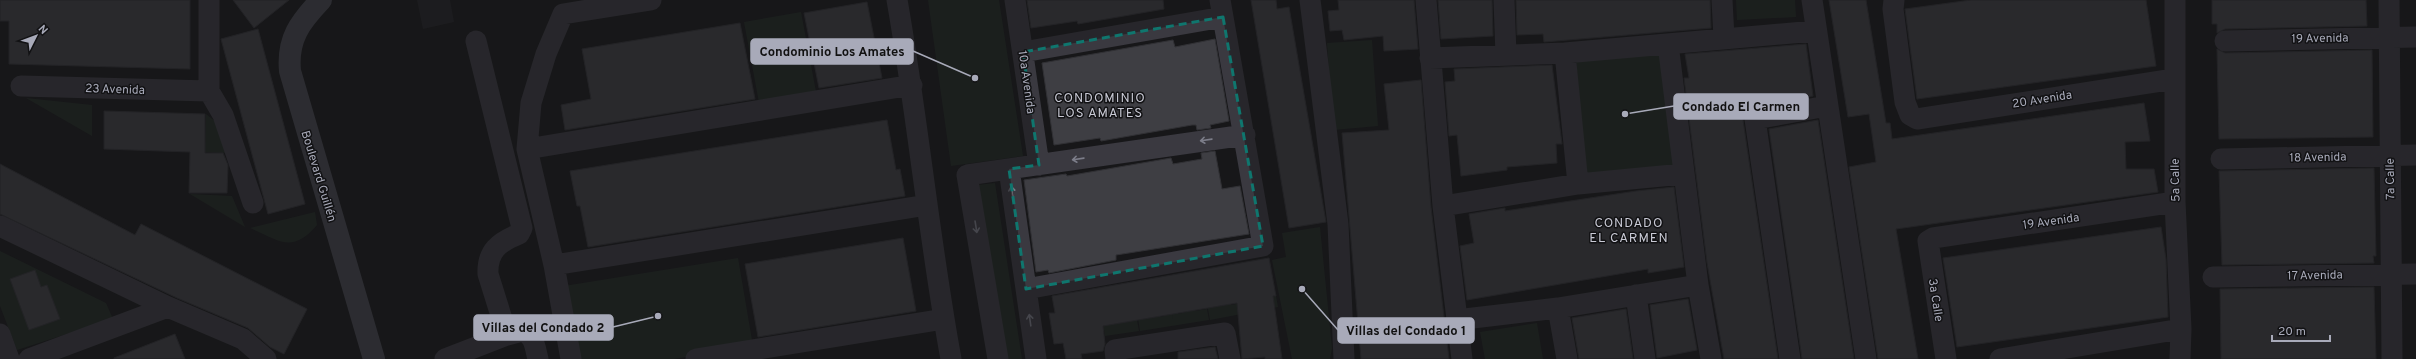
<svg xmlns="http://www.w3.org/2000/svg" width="2416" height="359" viewBox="0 0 2416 359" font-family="Overpass,sans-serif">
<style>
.built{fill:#232326}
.green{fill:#202923}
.building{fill:#3e3e43;stroke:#313135}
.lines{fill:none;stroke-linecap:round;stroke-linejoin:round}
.street{stroke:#3a3940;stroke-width:21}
.secondary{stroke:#45464e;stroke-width:22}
.oneway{stroke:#7c7d89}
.marked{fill:none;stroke:#0f766e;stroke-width:3;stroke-dasharray:8 5;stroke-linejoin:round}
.labels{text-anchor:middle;stroke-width:3;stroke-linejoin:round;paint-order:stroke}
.street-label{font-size:12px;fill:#a8aab9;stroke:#121214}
.neighbourhood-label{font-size:13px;letter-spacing:1px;fill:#c9cad5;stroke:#121214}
.leader{fill:none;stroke:#a8aab9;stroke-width:1.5}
.callout-dot{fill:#a8aab9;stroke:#121214;stroke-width:1.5}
.callout{fill:#a8aab9;stroke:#a8aab9;stroke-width:1.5}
.callout-label{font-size:13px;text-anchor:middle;font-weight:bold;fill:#111}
</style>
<rect width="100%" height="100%" fill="#171719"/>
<path class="built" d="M 417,0 L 450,0 L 454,22 L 423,29 Z"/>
<path class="green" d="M 928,0 L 999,0 L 1023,156 L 951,166 Z
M 1736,0 L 1795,0 L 1796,17 L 1737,20 Z
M 801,12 L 817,97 L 760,108 L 744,22 Z
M 1372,40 L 1378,126 L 1333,130 L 1327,43 Z
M 1664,52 L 1674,169 L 1586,176 L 1576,59 Z
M 26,98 L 92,105 L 92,136 Z
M 206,114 L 216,122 L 227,153 L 205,152 Z
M 995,183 L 1022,359 L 1004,359 L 978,185 Z
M 190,194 L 232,196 L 245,227 Z
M 315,212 L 317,225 C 292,254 280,241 250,228 Z
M 1320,227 L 1332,348 L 1330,359 L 1292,359 L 1272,260 L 1286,257 L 1282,233 Z
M 0,251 L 106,303 L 113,319 L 17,350 L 0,306 Z
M 738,258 L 753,346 L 674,359 L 576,359 L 564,286 Z
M 1223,290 L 1227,290 L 1231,305 L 1276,296 L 1278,307 L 1210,320 L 1205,293 L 1210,292 L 1213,307 L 1225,305 Z
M 1192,296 L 1195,311 L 1207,309 L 1209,320 L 1140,331 L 1136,305 L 1140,304 L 1143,319 L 1155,317 L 1157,301 L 1160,317 L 1172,314 L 1173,319 L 1170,300 L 1175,299 L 1178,314 L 1190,311 L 1188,297 Z
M 1101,310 L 1137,320 L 1139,331 L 1105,336 Z
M 1537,323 L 1543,359 L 1485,359 L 1480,332 Z"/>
<path class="building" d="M 0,0 L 190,0 L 190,69 L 9,64 L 9,21 L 0,21 Z
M 233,0 L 289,0 L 254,28 Z
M 1027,0 L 1163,0 L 1164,9 L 1078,24 L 1077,21 L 1031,28 Z
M 1251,0 L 1276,0 L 1277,9 L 1289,7 L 1326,222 L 1289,228 Z
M 1338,0 L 1414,0 L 1418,49 L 1384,51 L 1383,36 L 1344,40 L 1342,30 L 1330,31 L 1328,11 L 1339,10 Z
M 1438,0 L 1492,0 L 1493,36 L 1441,39 Z
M 1516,0 L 1710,0 L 1711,28 L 1544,42 L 1543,34 L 1517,35 Z
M 1829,0 L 1866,0 L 1886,123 L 1890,123 L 1892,139 L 2144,103 L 2150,141 L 2125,142 L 2126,169 L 2154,169 L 2158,192 L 1896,229 L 1918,359 L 1878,359 L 1849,167 L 1876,162 L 1869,114 L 1848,117 Z
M 1971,0 L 2146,0 L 2156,66 L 1917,99 L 1905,9 Z
M 2212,0 L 2366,0 L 2367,26 L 2225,29 L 2217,33 L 2217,24 L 2212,24 Z
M 867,2 L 882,78 L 819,88 L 804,13 Z
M 740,23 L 755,99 L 565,130 L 561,105 L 591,99 L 582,49 Z
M 258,29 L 305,204 L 268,214 L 221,39 Z
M 1215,39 L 1229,121 L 1210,125 L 1211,128 L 1197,130 L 1196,125 L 1192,125 L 1101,141 L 1100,138 L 1054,145 L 1042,63 L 1173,40 L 1175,47 Z
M 1806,44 L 1813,96 L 1752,107 L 1744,114 L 1743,120 L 1778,359 L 1724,359 L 1707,263 L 1684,78 L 1689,78 L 1685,54 Z
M 2217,49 L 2225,53 L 2372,50 L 2373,137 L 2219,139 Z
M 1552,65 L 1562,144 L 1556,144 L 1557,163 L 1507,167 L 1507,170 L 1461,176 L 1457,135 L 1449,136 L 1445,82 L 1455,81 L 1454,69 Z
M 1421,80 L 1431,207 L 1449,359 L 1361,359 L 1342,133 L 1389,130 L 1384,84 Z
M 104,111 L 205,114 L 205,153 L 223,153 L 228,165 L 227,193 L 189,193 L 190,152 L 104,149 Z
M 887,120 L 896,170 L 900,169 L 905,196 L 588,247 L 580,206 L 577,206 L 570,171 Z
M 1818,120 L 1854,359 L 1802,359 L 1769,129 Z
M 1215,151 L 1222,189 L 1240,186 L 1249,234 L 1116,255 L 1116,260 L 1049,273 L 1048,270 L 1036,272 L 1024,180 L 1066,174 L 1067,176 L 1171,158 L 1173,164 L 1202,159 L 1201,153 Z
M 0,164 L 135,235 L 141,224 L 307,309 L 284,354 L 270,347 L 248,328 L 177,298 L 0,214 Z
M 2374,168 L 2376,256 L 2373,256 L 2374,263 L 2222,265 L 2219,171 Z
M 1674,187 L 1684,267 L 1648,273 L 1648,269 L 1467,300 L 1460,246 L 1474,243 L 1469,214 L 1505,208 L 1505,211 L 1636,191 Z
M 2161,227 L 2166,259 L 2168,317 L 1957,347 L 1943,258 Z
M 903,238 L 916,311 L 758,337 L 745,264 Z
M 1269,258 L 1276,296 L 1273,296 L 1282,359 L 1265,359 L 1265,357 L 1242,359 L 1237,303 L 1103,326 L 1105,344 L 1103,351 L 1081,354 L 1082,359 L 1066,359 L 1063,343 L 1054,344 L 1049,313 L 1055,313 L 1052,296 Z
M 35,270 L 41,287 L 47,285 L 60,319 L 29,330 L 10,279 Z
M 2374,287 L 2376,359 L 2221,359 L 2220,289 Z
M 1688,299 L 1697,350 L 1657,358 L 1650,305 Z
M 1626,309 L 1633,359 L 1579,359 L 1572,318 Z
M 175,334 L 185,359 L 114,359 L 114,358 Z
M 1215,347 L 1218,359 L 1178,359 L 1178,352 Z"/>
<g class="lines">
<path class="street" d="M 209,0 L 209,91 L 223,115 L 253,203
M 897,0 C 918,119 929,240 951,359
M 1015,0 L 1039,165
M 1310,0 L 1338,224 L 1344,359
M 1426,0 L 1443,206 L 1462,359
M 1504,0 L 1506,55
M 1722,0 L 1724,38
M 1812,0 L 1866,359
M 1894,0 L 1893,9 L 1905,102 L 1910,115 L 1917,119 L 2174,79
M 2175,0 L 2175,202 L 2181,329 L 2180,359
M 2389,0 L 2392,359
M 2225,41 L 2416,37
M 1668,44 L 1698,285 L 1711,359
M 1023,52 L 1223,17
M 1565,53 L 1578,184
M 1430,58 L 1565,53 L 1815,31
M 21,86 L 209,91
M 527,149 L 912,85
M 2221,159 L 2416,155
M 1009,169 L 1036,359
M 1443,206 L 1578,184 L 1683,174
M 0,226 L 168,307 L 243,339 L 266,359
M 554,265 L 927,205
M 2213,277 L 2416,274
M 1026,289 L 1263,246 L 1220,0
M 1636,295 L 1645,359
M 1558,308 L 1567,359
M 1456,320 L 1558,308 L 1698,285
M 0,334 L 9,359
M 507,335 L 522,331 C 535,335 535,348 538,359
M 29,359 L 168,307
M 445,359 L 507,335 L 488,274 C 487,251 499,242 519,234 L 522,228 L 476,41
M 571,359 L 554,265 L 527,149 L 531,103 L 546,54 L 563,14 L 651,0
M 696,359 L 944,319
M 998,359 L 967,175 L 1245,135
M 1116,359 L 1115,350 L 1225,333 L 1230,359
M 1790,359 L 1755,119 L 1827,106
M 1946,359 L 1928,241 L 1933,238 L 2175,202
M 2000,359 L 2181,329"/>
<path class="secondary" d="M 321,0 C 300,22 287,39 290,71 L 374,359"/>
</g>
<defs><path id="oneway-shaft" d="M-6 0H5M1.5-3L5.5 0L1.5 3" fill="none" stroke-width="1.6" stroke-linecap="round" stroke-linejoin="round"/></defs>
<g class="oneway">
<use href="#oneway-shaft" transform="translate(1206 140) rotate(172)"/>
<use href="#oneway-shaft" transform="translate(1078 159) rotate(172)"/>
<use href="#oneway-shaft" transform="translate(1012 192) rotate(-98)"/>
<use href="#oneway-shaft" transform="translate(976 227) rotate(81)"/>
<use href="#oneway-shaft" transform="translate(1030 320) rotate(-98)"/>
</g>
<path d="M0 0H2416V359H0ZM 1223,17 L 1263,246 L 1026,289 L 1009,169 L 1039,165 L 1023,52 Z" fill="#171719" fill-opacity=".55" fill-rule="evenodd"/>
<path class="marked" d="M 1223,17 L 1263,246 L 1026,289 L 1009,169 L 1039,165 L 1023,52 Z"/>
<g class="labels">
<g class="street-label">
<text transform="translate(2320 38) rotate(-1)" y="4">19 Avenida</text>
<text transform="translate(1027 82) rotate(82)" y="4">10a Avenida</text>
<text transform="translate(115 89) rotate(2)" y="4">23 Avenida</text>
<text transform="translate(2042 99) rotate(-9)" y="4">20 Avenida</text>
<text transform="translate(2318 157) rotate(-1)" y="4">18 Avenida</text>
<text transform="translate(319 176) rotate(73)" y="4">Boulevard Guillén</text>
<text transform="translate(2390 179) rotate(-91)" y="4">7a Calle</text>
<text transform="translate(2175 180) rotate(-91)" y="4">5a Calle</text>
<text transform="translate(2051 221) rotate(-8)" y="4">19 Avenida</text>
<text transform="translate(2315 275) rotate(-1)" y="4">17 Avenida</text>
<text transform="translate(1936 300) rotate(81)" y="4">3a Calle</text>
</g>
<g class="neighbourhood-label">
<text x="1100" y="102">CONDOMINIO<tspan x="1100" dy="15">LOS AMATES</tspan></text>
<text x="1629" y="227">CONDADO<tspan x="1629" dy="15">EL CARMEN</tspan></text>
</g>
</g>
<path class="leader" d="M975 78L913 51M1625 114L1674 106M658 316L613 327M1302 289L1338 330"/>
<g class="callout-dot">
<circle cx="975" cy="78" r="4"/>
<circle cx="1625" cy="114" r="4"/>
<circle cx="658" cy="316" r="4"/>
<circle cx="1302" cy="289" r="4"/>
</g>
<g class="callout">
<rect x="751" y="39" width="162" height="25" rx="4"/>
<rect x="1674" y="94" width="134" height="25" rx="4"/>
<rect x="474" y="315" width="139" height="25" rx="4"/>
<rect x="1338" y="318" width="136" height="25" rx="4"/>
</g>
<g class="callout-label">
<text x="832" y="56">Condominio Los Amates</text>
<text x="1741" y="111">Condado El Carmen</text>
<text x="543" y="332">Villas del Condado 2</text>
<text x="1406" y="335">Villas del Condado 1</text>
</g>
<g transform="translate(36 36) rotate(48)" stroke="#121214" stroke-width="3" paint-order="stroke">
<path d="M0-3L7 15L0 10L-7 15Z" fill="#a8aab9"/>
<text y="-6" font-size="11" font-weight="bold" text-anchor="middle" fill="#a8aab9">N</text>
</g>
<path d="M2272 335v6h58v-6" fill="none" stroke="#a8aab9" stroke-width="2"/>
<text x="2278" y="335" font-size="12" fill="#a8aab9" stroke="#121214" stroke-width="3" paint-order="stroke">20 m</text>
</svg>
